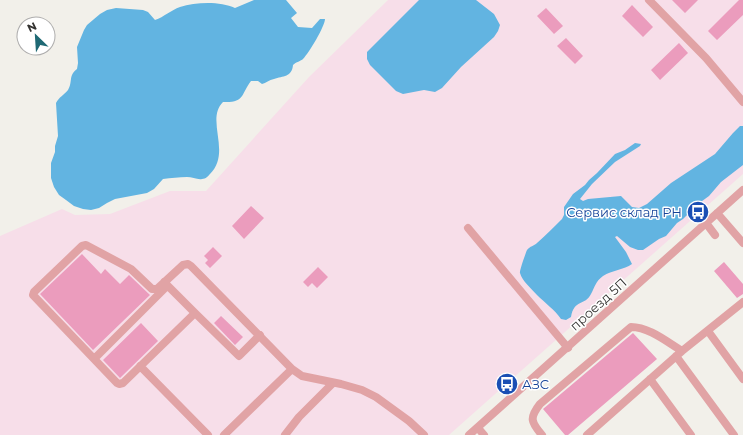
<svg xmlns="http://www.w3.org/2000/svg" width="743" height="435" viewBox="0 0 743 435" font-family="Montserrat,sans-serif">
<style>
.industrial{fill:#f7dee9}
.water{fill:#62b4e1}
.building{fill:#eb9cbd}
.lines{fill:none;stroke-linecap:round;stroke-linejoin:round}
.minor{stroke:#e1a3a5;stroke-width:8}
.labels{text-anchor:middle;stroke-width:3;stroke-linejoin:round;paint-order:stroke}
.transit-label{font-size:13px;fill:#164399;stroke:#fff;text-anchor:end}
.street-label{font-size:13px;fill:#343331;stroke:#fff}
</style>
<rect width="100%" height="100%" fill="#f2f0ea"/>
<path class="industrial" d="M 388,0 L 743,0 L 743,174 L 449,435 L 0,435 L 0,236 L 62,209 L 75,215 L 110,214 L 170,191 L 206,191 L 309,77 Z"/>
<path class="water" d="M 254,0 L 286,0 L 297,13 L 291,18 L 298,27 L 312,28 L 320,19 L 325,19 C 325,26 309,53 303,59 C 301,61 296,62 293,65 C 292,77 283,76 274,79 C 269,80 266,83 262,84 L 258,81 L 251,81 C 241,94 245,103 223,102 C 205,120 232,152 210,174 C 208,176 206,179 202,179 C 198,180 192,177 187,177 C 179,177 171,178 163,179 L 154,189 L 147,193 L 115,199 L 107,203 L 99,208 L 91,210 L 83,209 L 74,206 L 66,200 L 59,195 L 54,187 L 51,178 L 51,163 L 55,152 L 55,146 L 58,136 L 56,103 C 59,97 64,95 68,90 C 73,82 68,76 77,69 L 78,63 L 77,47 L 84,30 L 87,25 L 100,14 L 107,10 L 116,8 L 143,10 L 148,12 L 155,20 C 164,17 171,10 180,7 C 196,2 220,1 235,8 Z
M 419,0 L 476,0 L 494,14 L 500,25 L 498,31 L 494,37 L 461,67 L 442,88 L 435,92 L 424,90 L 403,94 L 396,91 L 370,65 L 367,59 L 367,52 Z
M 740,126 L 743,126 L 743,165 L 721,182 L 709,196 L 698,204 L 683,219 L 677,223 L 666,236 L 659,239 L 643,250 L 638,250 L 630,247 L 617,236 L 615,237 L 626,252 L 632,264 C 624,270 612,270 603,276 C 595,282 595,287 591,294 C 585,306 574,299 571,317 L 566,320 L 561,319 C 555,310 545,303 537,295 C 532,289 522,281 520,273 C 519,272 526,252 527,250 C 530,246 534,246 537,243 C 546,235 554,227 562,219 L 564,215 L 564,207 L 573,194 L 585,185 L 589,180 L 597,173 L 615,154 L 625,150 L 635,143 L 641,144 L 640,146 L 615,162 L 592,184 L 580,199 L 583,201 L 588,199 L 621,196 L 632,207 L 639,208 L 647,204 L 671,183 L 715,154 L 733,133 Z"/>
<path class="building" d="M 672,0 L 698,0 L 685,13 Z
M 739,0 L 743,0 L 743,15 L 717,40 L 708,31 Z
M 632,5 L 653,27 L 643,37 L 622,16 Z
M 546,8 L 563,26 L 554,34 L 537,16 Z
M 566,38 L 583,56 L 575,64 L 557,46 Z
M 679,43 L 688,53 L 660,80 L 651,70 Z
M 251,206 L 264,218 L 244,239 L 232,226 Z
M 213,247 L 222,256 L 210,268 L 205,263 L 208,260 L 204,256 Z
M 82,254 L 101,274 L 105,269 L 120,284 L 129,275 L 150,295 L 93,350 L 40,294 Z
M 724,262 L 743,284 L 743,294 L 737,298 L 714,271 Z
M 318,267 L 328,277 L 317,288 L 312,283 L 308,287 L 303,282 Z
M 221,316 L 243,337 L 235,345 L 214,323 Z
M 141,323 L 158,341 L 120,378 L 103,360 Z
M 633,333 L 657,359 L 568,435 L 565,435 L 543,409 Z"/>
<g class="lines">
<path class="minor" d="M 649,0 L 706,58 L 743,102
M 717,213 L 743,243
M 706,223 L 715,235
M 468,228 L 568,348
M 164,282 L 195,313 L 123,383 L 119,384 L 117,383 L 33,295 L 34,292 L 82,246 L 86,245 L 131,269 L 152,289 L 157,289 L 183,265 L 188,264 L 191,266 L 292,369 L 302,376 L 341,384 L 362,390 L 376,397 L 409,421 L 424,435
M 195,313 L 239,356 L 260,335
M 708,331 L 743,379
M 676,356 L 734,435
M 94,359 L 167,286
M 140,366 L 208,435
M 650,379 L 691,435
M 478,428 L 484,435
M 224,435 L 292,369
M 285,435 L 299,417 L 333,383
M 469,435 L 743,190
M 542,435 C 531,422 529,418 540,404 L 631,327 C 649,327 667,342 682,351
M 587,435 L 682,351 L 743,302"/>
</g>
<defs>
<g id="bus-disc" transform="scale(1.15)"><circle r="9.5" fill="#1a4fb4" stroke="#fff"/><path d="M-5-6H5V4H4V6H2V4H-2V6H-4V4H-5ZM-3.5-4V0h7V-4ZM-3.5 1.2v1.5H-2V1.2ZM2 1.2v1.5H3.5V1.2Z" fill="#fff"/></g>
</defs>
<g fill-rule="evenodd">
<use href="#bus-disc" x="698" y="212"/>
<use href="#bus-disc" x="507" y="384"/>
</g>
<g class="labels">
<g class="transit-label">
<text x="682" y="217">Сервис склад РН</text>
<text x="522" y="389" text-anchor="start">АЗС</text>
</g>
<g class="street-label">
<text transform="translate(598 304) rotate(-42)" y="5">проезд 5П</text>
</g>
</g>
<g transform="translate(36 36) rotate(335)"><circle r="19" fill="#ffffff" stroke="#aeadad"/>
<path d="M0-3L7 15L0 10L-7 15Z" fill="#1f6974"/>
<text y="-6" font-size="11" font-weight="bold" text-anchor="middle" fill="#343331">N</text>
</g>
</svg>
